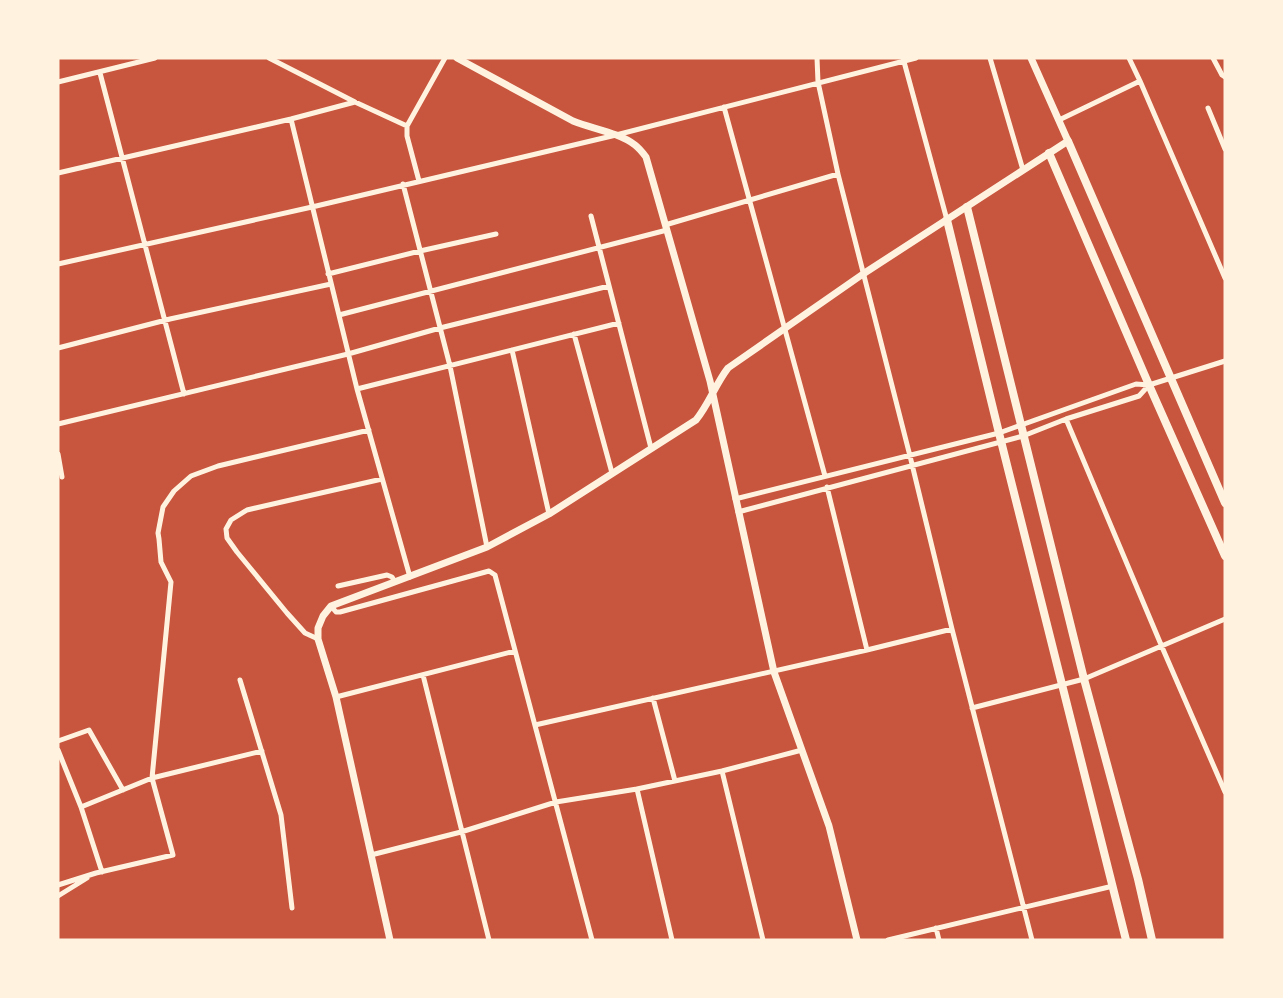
<svg xmlns="http://www.w3.org/2000/svg" width="1283" height="998" viewBox="0 0 1283 998" font-family="Jost,sans-serif">
<style>
.lines{fill:none;stroke-linecap:round;stroke-linejoin:round}
.minor{stroke:#fff3e0;stroke-width:5}
.tertiary{stroke:#fff3e0;stroke-width:7}
.secondary{stroke:#fff3e0;stroke-width:8}
</style>
<rect width="100%" height="100%" fill="#c8553d"/>
<g class="lines">
<path class="minor" d="M 269,58 L 355,102 L 407,126
M 817,58 L 818,82 L 838,174 L 910,456 L 952,629 L 1032,940
M 903,58 L 947,220
M 990,58 L 1023,170
M 1129,58 L 1140,81 L 1225,278
M 1213,58 L 1222,75 L 1225,77
M 100,73 L 184,394
M 58,82 L 155,58
M 724,107 L 825,476
M 1208,108 L 1225,149
M 291,119 L 357,389 L 410,577
M 1059,120 L 1140,81
M 58,173 L 291,119 L 355,102
M 419,181 L 407,136 L 407,126 L 445,58
M 403,184 L 450,366 L 487,547
M 591,216 L 651,448
M 665,225 L 838,174
M 58,264 L 312,207 L 616,135 L 916,58
M 328,274 L 420,251 L 496,234
M 339,315 L 667,230
M 574,334 L 612,473
M 58,348 L 170,319 L 331,284
M 512,350 L 549,514
M 357,389 L 619,323
M 1066,419 L 1162,647 L 1225,792
M 58,424 L 348,354 L 440,328 L 609,286
M 58,454 L 62,477
M 827,487 L 867,650
M 735,499 L 999,433 L 1136,384 L 1149,385 L 1225,361
M 738,512 L 1023,436 L 1066,419 L 1139,396 L 1149,385
M 338,586 L 387,575 L 392,577 L 395,582
M 331,606 L 336,612 L 340,612 L 489,571 L 495,575 L 592,940
M 318,639 L 305,633 L 287,613 L 237,552 L 227,538 L 226,529 L 231,520 L 247,510 L 382,479
M 423,675 L 489,940
M 240,680 L 281,815 L 292,908
M 336,697 L 515,651
M 653,698 L 675,781
M 972,708 L 1084,679 L 1225,619
M 535,725 L 867,650 L 952,629
M 58,741 L 89,730 L 123,790
M 58,750 L 81,807 L 102,872
M 722,771 L 763,940
M 637,789 L 672,940
M 81,807 L 152,778 L 262,751
M 371,855 L 461,832 L 556,802 L 637,789 L 722,771 L 802,750
M 58,885 L 96,873 L 173,855 L 152,778 L 171,582 L 161,562 L 159,539 L 158,533 L 163,507 L 174,491 L 191,476 L 218,466 L 369,430
M 58,896 L 87,878
M 936,928 L 939,940
M 888,940 L 1113,886"/>
<path class="tertiary" d="M 457,58 L 573,121 C 592,129 618,132 635,145 C 639,148 643,153 646,157 L 710,381 L 774,672 L 829,826 L 857,940
M 390,940 L 336,697 L 318,639 L 318,628 L 323,616 L 331,606 L 487,547 L 549,514 L 696,420 C 709,404 715,385 728,368 L 863,274 L 1068,141 L 1031,58"/>
<path class="secondary" d="M 1068,141 L 1225,503
M 1049,153 L 1149,385 L 1225,556
M 967,207 L 1084,679 L 1138,879 L 1152,940
M 947,220 L 999,433 L 1126,940"/>
</g>
<rect width="1283" height="998" fill="none" stroke="#fff3e0" stroke-width="119"/>
</svg>
